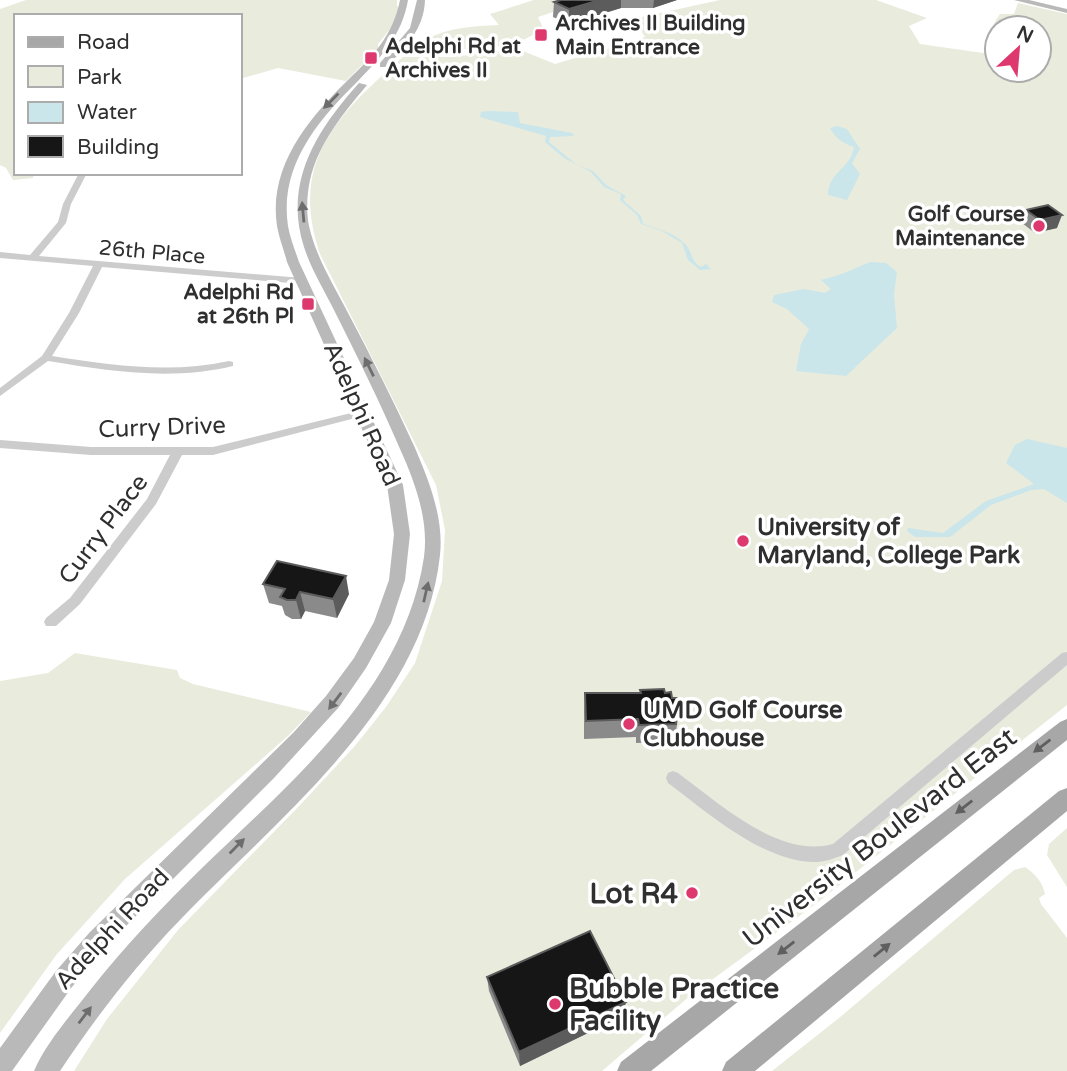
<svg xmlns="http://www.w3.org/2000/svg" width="1067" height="1071" viewBox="0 0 1067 1071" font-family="'Varela Round',sans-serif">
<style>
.green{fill:#e9ebdd}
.water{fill:#cae6ea}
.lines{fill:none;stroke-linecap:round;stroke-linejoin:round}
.street{fill:#ccc;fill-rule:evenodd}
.secondary{fill:#b9b9b9;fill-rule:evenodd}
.primary{fill:#a7a7a7;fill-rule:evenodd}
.wall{fill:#8a8a8a}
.shaded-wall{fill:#5c5c5c}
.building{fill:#161616;stroke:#5c5c5c;stroke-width:2}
.oneway{fill:#6d6d6d}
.oneway2{fill:#5f5f5f}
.poi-dot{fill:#de396f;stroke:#fff;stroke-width:2.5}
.labels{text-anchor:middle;stroke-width:7;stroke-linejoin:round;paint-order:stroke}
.far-poi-label{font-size:21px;font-weight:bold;fill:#2f2f2f;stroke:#fff;text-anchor:start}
.far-street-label{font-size:21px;fill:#2f2f2f;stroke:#fff}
.street-label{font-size:24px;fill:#2f2f2f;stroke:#fff}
.poi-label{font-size:24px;font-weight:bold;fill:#2f2f2f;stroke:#fff;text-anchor:start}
.near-street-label{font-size:28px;fill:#2f2f2f;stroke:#fff}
.near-poi-label{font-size:28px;font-weight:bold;fill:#2f2f2f;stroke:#fff;text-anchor:end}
</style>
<rect width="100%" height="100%" fill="#fff"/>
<path class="green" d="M 26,0 L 397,0 L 397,6 L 400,8 L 394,24 L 378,44 L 378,49 L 346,81 L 278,68 L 240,79 L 240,16 L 16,16 L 16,173 L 34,173 L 33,178 L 13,180 L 6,168 L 0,165 L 0,9 Z
M 534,0 L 557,0 L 561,4 L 556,11 L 538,17 L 543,28 C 537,31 531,37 525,39 C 492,51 451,50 416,47 C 437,28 472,26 499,25 L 490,14 Z
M 720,0 L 876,0 L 927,18 L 909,26 L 920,44 L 997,55 L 997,70 L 1039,70 L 1039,28 L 997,28 L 997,43 L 988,33 L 1000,14 L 1014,14 L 1018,3 L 1067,14 L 1067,705 L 813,906 L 691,995 L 602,1071 L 74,1071 L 107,1019 L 178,930 L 301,804 L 354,747 L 386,707 L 415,663 L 442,581 L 445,530 L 436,485 L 320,254 C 288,161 338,114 403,57 L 452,57 L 518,49 L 555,64 L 645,37 L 638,26 L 642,17 Z
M 75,653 L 177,670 L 180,678 L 193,684 L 311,712 L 288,736 L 125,879 L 57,954 L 0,1033 L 0,681 L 48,673 Z
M 1067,828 L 1067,887 L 1047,855 L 1049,844 Z
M 1025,867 C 1035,874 1042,881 1045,894 L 1039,898 L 1041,904 L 1067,938 L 1067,1071 L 772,1071 L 839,1018 L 1014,870 Z"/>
<path class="water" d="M 488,111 L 518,112 L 520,123 L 572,133 L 574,136 L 550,137 L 549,142 L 577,165 L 593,171 L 606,185 L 626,196 L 623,200 L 641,216 L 643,224 C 658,229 675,233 685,244 C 693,252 690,261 701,267 L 706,264 L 711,269 L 700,270 L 688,260 L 682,243 L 662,231 L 641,224 L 637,215 L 620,200 L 621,194 L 604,187 L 591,172 L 564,158 L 545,142 L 546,136 L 480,117 L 481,112 Z
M 837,126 L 847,129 L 860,149 L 852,163 L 860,174 L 847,200 L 828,195 C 828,172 852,167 854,147 C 844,144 835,138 830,128 Z
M 870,262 L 886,263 L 897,272 L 894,294 L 897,328 L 846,376 L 796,371 L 801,344 L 809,329 L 787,309 L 772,302 L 774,295 L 804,289 L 825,293 L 831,289 L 821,280 C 839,276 853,269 870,262 Z
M 1027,439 L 1067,448 L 1067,503 L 1044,489 L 1031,490 L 991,505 L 950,537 L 915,537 L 907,531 L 908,528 L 943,533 L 986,501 L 1034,484 L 1006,463 L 1015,445 Z"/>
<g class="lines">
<path class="street" d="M 79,173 L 87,173 L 71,204 L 66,223 L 39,256 L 302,278 L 307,281 L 302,284 L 102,267 L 79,313 L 52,356 C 111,365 170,374 229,361 L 233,362 L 233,366 C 171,381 109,371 48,361 L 0,396 L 0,388 L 42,356 L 69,313 L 93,266 L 0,258 L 0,252 L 30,255 L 58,222 L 63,204 Z
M 363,410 L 368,413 L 367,415 L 213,455 L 182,455 L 156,504 L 80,604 L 56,626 L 46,626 L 44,622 L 46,618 L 70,598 L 147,499 L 170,455 L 91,455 L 0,448 L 0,440 L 91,447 L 213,447 Z
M 1067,652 L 1067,665 L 843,855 C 835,858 825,862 816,862 C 764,863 707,812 668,783 L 666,778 L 668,773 L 673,771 L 678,773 C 719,803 779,859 833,844 L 1062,653 Z"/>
<path class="secondary" d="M 400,0 L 408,0 C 402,35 382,56 358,81 C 318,120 279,166 288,226 C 290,238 295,250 299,262 L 403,485 L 410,534 L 405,580 L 391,623 L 366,668 L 339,707 L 274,778 L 106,946 L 72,987 L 12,1071 L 0,1071 L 0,1048 L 56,971 L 90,932 L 294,732 L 326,696 L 354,658 L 374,622 L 389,580 L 394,534 L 387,485 L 287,262 C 284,250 279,238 277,226 C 268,166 309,118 349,79 C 374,55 393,35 400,0 Z
M 417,0 L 425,0 C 424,29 406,47 386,67 L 380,67 L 380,63 L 410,28 Z
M 1014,0 L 1029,0 L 1067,9 L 1067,13 Z
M 359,83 L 367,85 C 343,114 319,142 310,180 C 307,194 306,211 309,226 C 316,257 333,284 347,311 C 371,356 394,402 415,448 C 429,481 444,518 440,555 C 424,706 278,818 180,920 C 135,966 96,1017 60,1071 L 34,1071 C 47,1041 72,1014 91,989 C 125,946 163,906 203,867 C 293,780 404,689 424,557 C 429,520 415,482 400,449 C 380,402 357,356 334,310 C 324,290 311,269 304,247 C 283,182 317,130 359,83 Z"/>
<path class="primary" d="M 1067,719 L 1067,740 L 651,1071 L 617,1071 L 621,1062 L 1060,722 Z
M 1067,788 L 1067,811 L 755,1071 L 722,1071 L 726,1062 L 1059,791 Z"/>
</g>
<path class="wall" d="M 561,0 L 677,0 L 653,8 L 621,8 L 569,24 L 553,17 L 554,2 Z
M 1026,210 L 1057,228 L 1035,233 L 1022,223 Z
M 263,584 L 349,594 L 337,618 L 305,611 L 301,619 L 292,619 L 285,615 L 282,606 L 269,603 Z
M 640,690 L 665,693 L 672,698 L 679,713 L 676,731 L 675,731 L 673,742 L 636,743 L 636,737 L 584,739 L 584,711 L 585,693 L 640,693 Z
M 487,977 L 623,1016 L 520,1066 L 489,991 Z"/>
<path class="shaded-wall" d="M 600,0 L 621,0 L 621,8 L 569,24 L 569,9 Z
M 654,0 L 677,0 L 653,8 Z
M 1062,215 L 1057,228 L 1035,233 L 1040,220 Z
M 346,576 L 349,594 L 337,618 L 333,599 Z
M 300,592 L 305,611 L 301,619 L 296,600 Z
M 626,1002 L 623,1016 L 520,1066 L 519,1052 Z"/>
<path class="building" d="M 561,0 L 600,0 L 569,9 L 554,2 Z
M 1048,205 L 1062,215 L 1040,220 L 1026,210 Z
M 277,561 L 346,576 L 333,599 L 300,592 L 296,600 L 287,600 L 280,597 L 285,589 L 263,584 Z
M 664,689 L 665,693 L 671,692 L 672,698 L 677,698 L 679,713 L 675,714 L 676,724 L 639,725 L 638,719 L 586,721 L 585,693 L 641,693 L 640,690 Z
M 590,931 L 626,1002 L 519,1052 L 487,977 Z"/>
<defs><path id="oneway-solid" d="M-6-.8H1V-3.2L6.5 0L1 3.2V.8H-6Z" transform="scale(1.75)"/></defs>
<g class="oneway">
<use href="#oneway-solid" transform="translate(331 101) rotate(135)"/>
<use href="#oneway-solid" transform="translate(303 212) rotate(-95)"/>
<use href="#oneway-solid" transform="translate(369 367) rotate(-116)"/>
<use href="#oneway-solid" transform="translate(426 592) rotate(-77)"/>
<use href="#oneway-solid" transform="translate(335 701) rotate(127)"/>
<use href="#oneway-solid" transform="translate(237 846) rotate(-45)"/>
<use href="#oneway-solid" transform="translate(85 1015) rotate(-53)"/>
</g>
<g class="oneway2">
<use href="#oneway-solid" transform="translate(1042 746) rotate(143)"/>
<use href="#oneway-solid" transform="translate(964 807) rotate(142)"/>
<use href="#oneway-solid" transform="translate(786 948) rotate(142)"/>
<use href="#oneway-solid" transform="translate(882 950) rotate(-39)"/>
</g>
<g class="poi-dot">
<rect x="534" y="28" width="14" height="14" rx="3.5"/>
<rect x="364" y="51" width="14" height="14" rx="3.5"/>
<circle cx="1039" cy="226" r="7"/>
<rect x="301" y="297" width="14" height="14" rx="3.5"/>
<circle cx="743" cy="541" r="7"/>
<circle cx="629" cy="724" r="7"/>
<circle cx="692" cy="893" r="7"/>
<circle cx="555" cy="1004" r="7"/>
</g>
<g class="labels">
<g class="far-poi-label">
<text x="555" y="30">Archives II Building<tspan x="555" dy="24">Main Entrance</tspan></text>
<text x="385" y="53">Adelphi Rd at<tspan x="385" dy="24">Archives II</tspan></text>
<text x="1025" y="221" text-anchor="end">Golf Course<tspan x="1025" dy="24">Maintenance</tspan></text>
<text x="294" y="299" text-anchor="end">Adelphi Rd<tspan x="294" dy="24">at 26th Pl</tspan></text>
</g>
<g class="far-street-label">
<text transform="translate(152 252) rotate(5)" y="7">26th Place</text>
</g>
<g class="street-label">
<text transform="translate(362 414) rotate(66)" y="8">Adelphi Road</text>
<text transform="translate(162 427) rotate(-2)" y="8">Curry Drive</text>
<text transform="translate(103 529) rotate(-53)" y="8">Curry Place</text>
<text transform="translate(112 929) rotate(-47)" y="8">Adelphi Road</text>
</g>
<g class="poi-label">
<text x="757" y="535">University of<tspan x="757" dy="28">Maryland, College Park</tspan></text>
<text x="643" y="718">UMD Golf Course<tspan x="643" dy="28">Clubhouse</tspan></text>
</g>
<g class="near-street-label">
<text transform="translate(879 837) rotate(-38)" y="10">University Boulevard East</text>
</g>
<g class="near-poi-label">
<text x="678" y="903">Lot R4</text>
<text x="569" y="998" text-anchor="start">Bubble Practice<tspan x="569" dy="32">Facility</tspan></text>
</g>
</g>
<rect x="14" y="14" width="228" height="161" fill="#ffffff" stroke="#acacac" stroke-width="2"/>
<rect x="28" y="37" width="35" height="10" fill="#a7a7a7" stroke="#acacac" stroke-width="2"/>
<text x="77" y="49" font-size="21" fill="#2f2f2f">Road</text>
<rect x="28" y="66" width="35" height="21" fill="#e9ebdd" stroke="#acacac" stroke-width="2"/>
<text x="77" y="84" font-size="21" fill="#2f2f2f">Park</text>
<rect x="28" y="102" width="35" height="21" fill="#cae6ea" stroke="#acacac" stroke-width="2"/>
<text x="77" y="119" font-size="21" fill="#2f2f2f">Water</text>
<rect x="28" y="136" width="35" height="21" fill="#161616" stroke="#acacac" stroke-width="2"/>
<text x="77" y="154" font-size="21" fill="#2f2f2f">Building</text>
<g transform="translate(1018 49) rotate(26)"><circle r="33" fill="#ffffff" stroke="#acacac" stroke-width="2"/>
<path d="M0-5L12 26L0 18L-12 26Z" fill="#de396f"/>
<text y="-10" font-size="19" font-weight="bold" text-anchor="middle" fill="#2f2f2f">N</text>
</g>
</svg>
